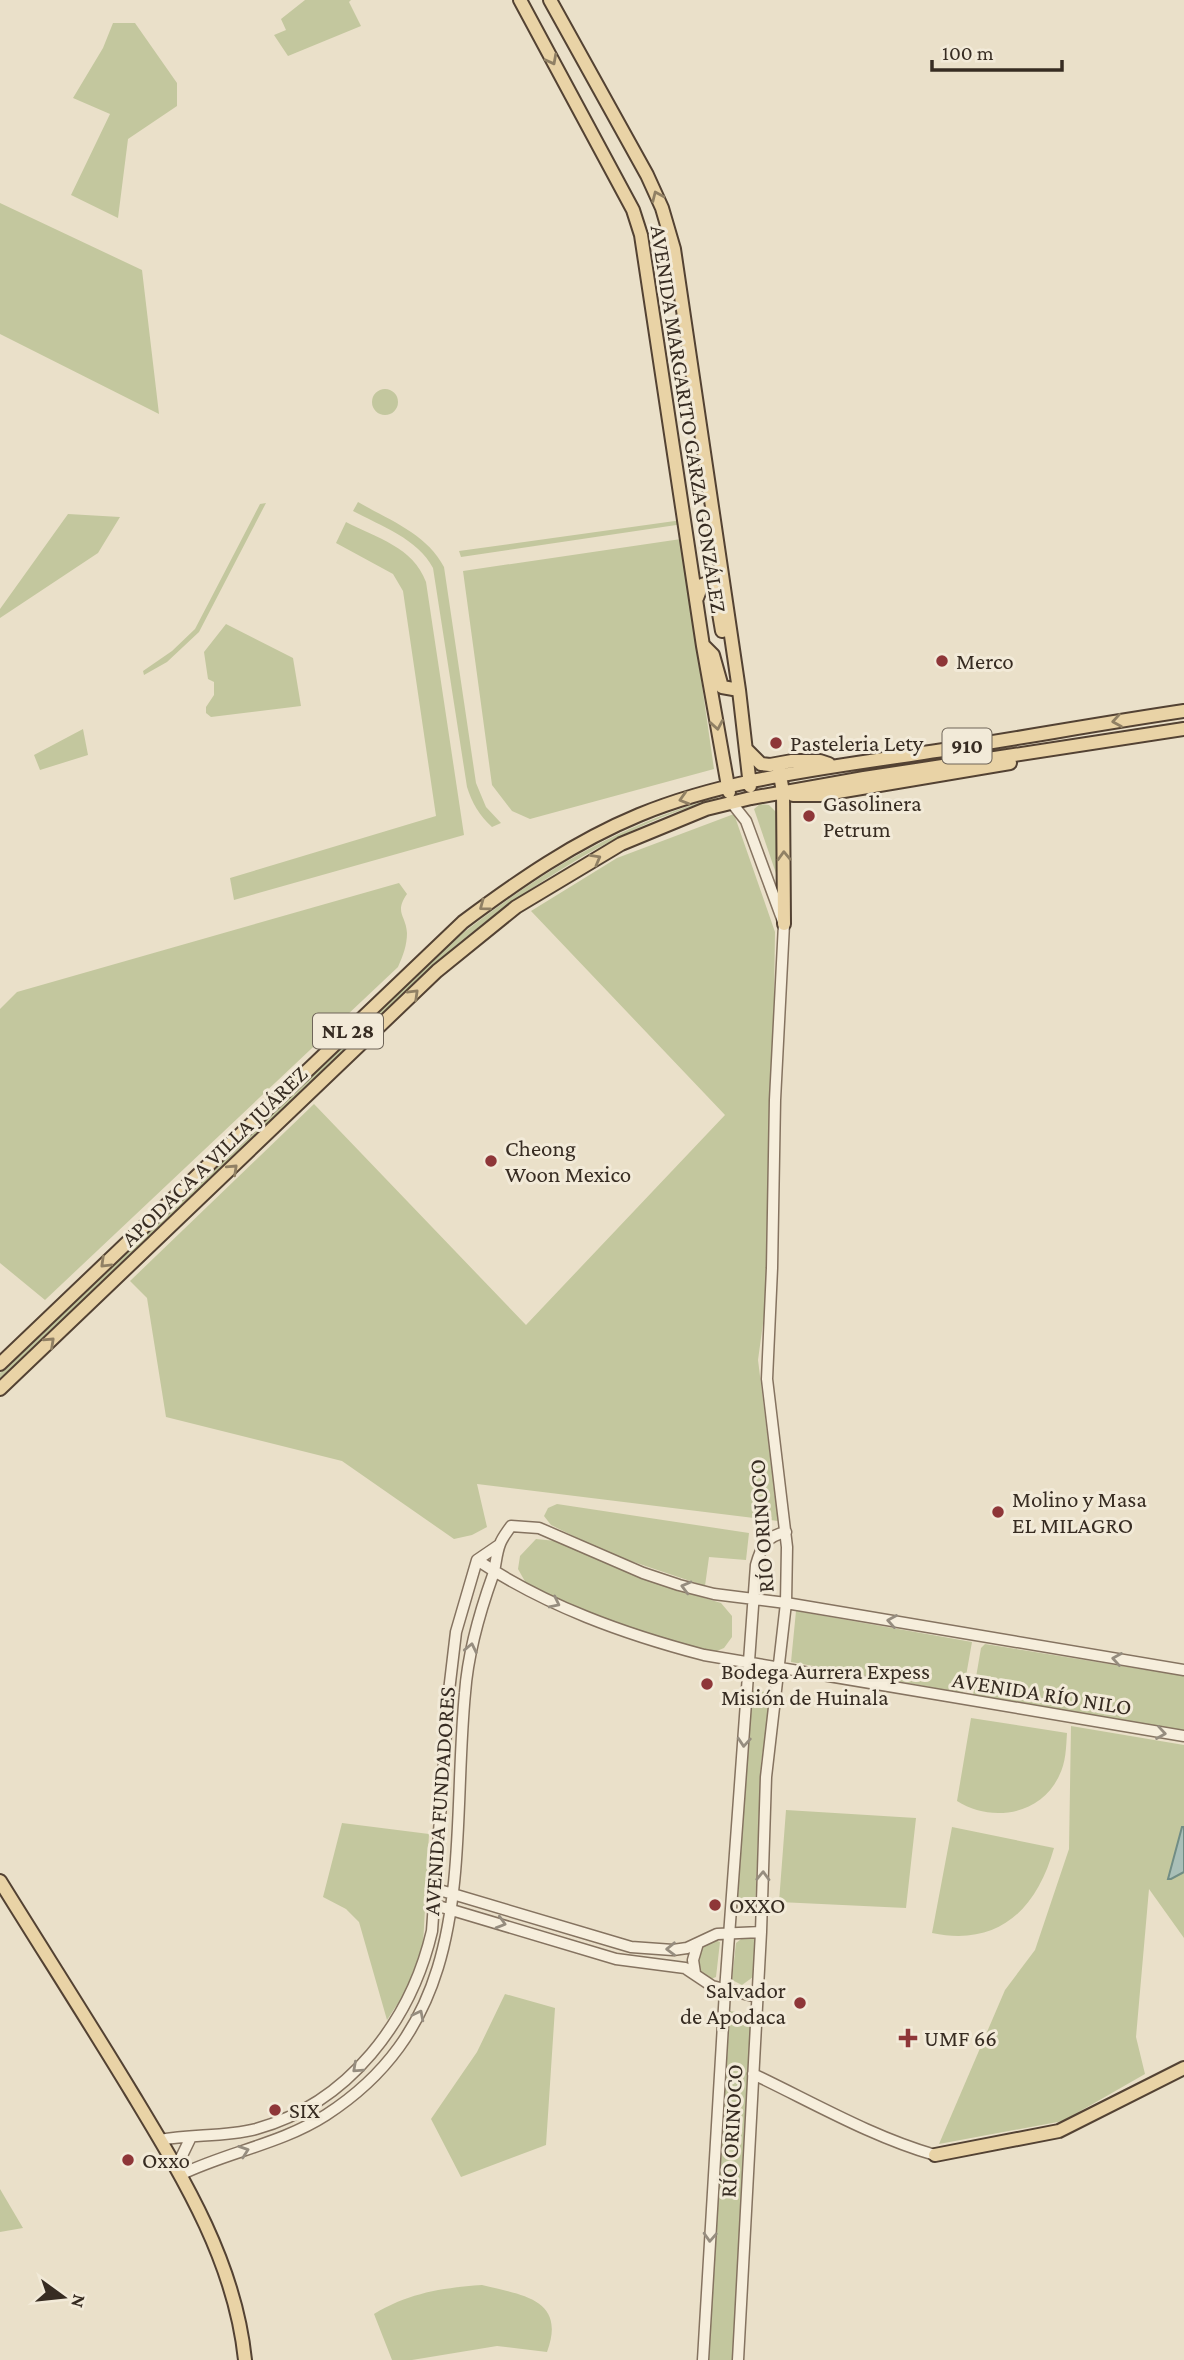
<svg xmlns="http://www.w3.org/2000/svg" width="1184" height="2360" viewBox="0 0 1184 2360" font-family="'Crimson Pro',serif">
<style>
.green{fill:#c3c79e}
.water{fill:#a9bfb8;stroke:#718d85;stroke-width:2}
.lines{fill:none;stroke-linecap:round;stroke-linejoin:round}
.minor-casing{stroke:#857360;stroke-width:13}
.major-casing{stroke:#534233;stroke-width:16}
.minor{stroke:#f6eedc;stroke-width:10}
.major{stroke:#e9d3a6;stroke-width:12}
.oneway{stroke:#908064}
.oneway2{stroke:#968d7f}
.poi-dot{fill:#8e3638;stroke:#f2ead8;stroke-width:2.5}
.labels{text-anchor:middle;stroke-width:6;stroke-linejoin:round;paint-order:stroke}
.shield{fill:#f2ead8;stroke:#6f6559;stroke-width:2}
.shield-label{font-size:21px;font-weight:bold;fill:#372c22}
.street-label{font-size:23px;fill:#372c22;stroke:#f2ead8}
.poi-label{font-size:23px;fill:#372c22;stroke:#f2ead8;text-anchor:start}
</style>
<rect width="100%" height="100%" fill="#eae0c9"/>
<path class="green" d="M 305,0 L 351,0 L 349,2 L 361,26 L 288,56 L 274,35 L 286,30 L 281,19 Z
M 113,23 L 135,23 L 177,83 L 177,106 L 128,139 L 118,218 L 71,195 L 110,114 L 73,98 L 103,48 Z
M 0,203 L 142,270 L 159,414 L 0,334 Z
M372 402a13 13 0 1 1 26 0a13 13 0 1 1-26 0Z
M 358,502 C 389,520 427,534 444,567 L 476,783 L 486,807 L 501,823 L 492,827 C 479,815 472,803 467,787 L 433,568 C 418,539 381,526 353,511 Z
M 266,503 L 199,632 L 167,662 L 144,675 L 143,671 L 172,651 L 195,629 L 260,504 Z
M 68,514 L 120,517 L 98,553 L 0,618 L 0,609 Z
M 682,520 L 683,524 L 461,557 L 459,551 Z
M 346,522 C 377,538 413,547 426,582 L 464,835 L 234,900 L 230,878 L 436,816 L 403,591 L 393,574 L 336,543 Z
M 681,539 L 714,769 L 530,819 L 512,811 L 492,785 L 463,571 Z
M 226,624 L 293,658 L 301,706 L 211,717 L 206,713 L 206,707 L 214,695 L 214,682 L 208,679 L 204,652 Z
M 1184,721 L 1184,726 L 790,784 L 790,783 Z
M 83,729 L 88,755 L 40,770 L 34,755 Z
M 718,797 L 718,798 C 623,825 537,880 460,942 L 0,1379 L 0,1373 L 33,1340 L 454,940 C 539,873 613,827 718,797 Z
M 760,804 L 769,805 L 777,813 L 781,888 L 754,809 Z
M 734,814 L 775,932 L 770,1272 L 758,1360 L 778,1521 L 477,1484 L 487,1527 L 472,1535 L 454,1539 L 342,1461 L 166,1417 L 147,1298 L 130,1281 L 314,1104 L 526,1325 L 725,1115 L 531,911 L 617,858 Z
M 399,883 L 407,894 C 394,913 406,915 407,933 C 407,945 403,956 398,967 L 45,1300 L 0,1263 L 0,1009 L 17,992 Z
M 557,1504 L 749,1533 L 746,1560 L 709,1557 L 705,1586 L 610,1554 L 551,1525 L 544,1516 L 548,1508 Z
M 536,1539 L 556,1541 L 652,1582 L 721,1603 L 732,1616 L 732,1637 L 724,1648 L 712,1653 L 685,1647 L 603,1620 L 527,1585 L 518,1569 L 520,1556 Z
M 796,1611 L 972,1642 L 963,1693 L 791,1662 Z
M 985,1644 L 1184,1676 L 1184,1734 L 978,1700 L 973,1695 L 974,1689 L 981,1648 Z
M 752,1690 L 772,1693 L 761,1763 L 755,1911 L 737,1911 Z
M 971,1718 L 1067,1733 C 1066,1748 1066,1762 1059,1776 C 1041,1815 991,1823 957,1801 Z
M 1071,1726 L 1184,1745 L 1184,1938 L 1149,1889 L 1136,2037 L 1145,2074 L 1063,2121 L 939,2144 L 1005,1990 L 1035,1950 L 1069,1849 Z
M 786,1810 L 916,1818 L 906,1908 L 779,1902 Z
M 342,1823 L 429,1834 L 423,1945 L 406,1991 L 387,2020 L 359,1922 L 346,1909 L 323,1897 Z
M 952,1827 L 1054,1848 C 1037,1909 999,1947 932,1933 Z
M 745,1936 L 754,1939 L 756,1946 L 753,1977 L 742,1985 L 732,1980 L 736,1943 Z
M 713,1939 L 720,1942 L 716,1977 L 711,1979 L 701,1972 C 695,1959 700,1946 713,1939 Z
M 505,1994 L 555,2008 L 546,2145 L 461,2177 L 431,2119 L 477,2052 Z
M 730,2011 L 751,2014 L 734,2360 L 708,2360 Z
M 0,2189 L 23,2228 L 0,2232 Z
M 482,2285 C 521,2295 567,2298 547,2352 L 497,2346 L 412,2360 L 392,2360 L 374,2314 C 409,2293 441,2288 482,2285 Z"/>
<path class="water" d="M 1182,1827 L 1184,1827 L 1184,1872 L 1171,1879 L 1168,1879 Z"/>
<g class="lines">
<g class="minor-casing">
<path id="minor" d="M 731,802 L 746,821 L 784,924 L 775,1100 L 772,1268 L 767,1379 L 787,1547 L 786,1603 L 766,1777 L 761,1932 L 738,2360
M 477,1560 C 546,1606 624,1634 704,1655 L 1184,1736
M 436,1889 L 631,1947 L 673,1950 L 687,1948 L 717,1934 L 761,1932
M 435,1905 L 616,1959 L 685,1968 L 712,1986 L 757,1997
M 695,1973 L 693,1960 L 698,1943
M 753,2074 C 812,2102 872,2137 935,2155
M 160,2140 C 192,2134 224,2137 256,2129 C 349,2103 411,2021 432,1931 L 449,1691 L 456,1632 L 477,1560 L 499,1545
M 176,2168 L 191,2137
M 180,2175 C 227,2152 281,2144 326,2115 C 481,2015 450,1850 465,1693 C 468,1652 479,1614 493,1575 C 496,1565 496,1554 500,1544 C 502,1538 507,1532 511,1526 L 539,1528 L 643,1573 L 679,1585 L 714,1594 L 786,1603 L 1184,1670
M 703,2360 L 725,1991 L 756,1565 C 761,1547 766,1536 786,1532"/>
</g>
<g class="major-casing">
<path id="major" d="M 520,0 L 633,210 L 641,235 L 703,646 L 729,792
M 550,0 L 647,175 L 662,208 L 674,249 L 739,690 L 750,786
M 697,598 L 702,585 L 708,583 L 715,590 L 722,631
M 704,646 L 713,655 L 722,687 L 739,690
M 746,749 L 761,764 L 770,765 L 792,761 L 820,761 L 829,764
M 778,764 L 783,792 L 784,924
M 793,795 L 820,795 L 1010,763
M 0,1364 L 463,922 C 518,881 574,842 639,815 C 729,778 827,768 923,753 C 1010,740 1097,724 1184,711
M 0,1389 L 437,971 L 516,907 L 621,844 L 706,809 L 751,798 L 864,778 L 1184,729
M 0,1881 C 44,1952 89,2022 132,2093 C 182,2176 235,2261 245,2360
M 935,2155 L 1059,2131 L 1184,2068"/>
</g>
<use href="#minor" class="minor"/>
<use href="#major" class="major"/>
</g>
<defs><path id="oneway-chevron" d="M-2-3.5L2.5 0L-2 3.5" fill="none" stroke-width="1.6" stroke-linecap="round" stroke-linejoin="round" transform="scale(1.75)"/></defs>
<g class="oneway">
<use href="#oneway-chevron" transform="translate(552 60) rotate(62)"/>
<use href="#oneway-chevron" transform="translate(657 196) rotate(-114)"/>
<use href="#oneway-chevron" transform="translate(1117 721) rotate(171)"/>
<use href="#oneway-chevron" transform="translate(717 725) rotate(80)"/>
<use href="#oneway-chevron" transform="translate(684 799) rotate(163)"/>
<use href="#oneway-chevron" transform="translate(784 856) rotate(-92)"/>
<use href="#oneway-chevron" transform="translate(596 859) rotate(-29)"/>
<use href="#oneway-chevron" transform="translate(484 906) rotate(143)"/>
<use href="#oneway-chevron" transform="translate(414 994) rotate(-44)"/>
<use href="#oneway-chevron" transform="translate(233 1169) rotate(-43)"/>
<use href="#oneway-chevron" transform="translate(105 1263) rotate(136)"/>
<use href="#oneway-chevron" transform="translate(50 1342) rotate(-43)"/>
</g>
<g class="oneway2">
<use href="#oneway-chevron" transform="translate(686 1587) rotate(-165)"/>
<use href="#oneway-chevron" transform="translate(555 1603) rotate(26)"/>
<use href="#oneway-chevron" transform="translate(892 1621) rotate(-170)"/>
<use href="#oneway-chevron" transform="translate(471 1648) rotate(-78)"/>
<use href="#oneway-chevron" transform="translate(1117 1659) rotate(-171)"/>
<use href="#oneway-chevron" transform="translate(1161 1733) rotate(9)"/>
<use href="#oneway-chevron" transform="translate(744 1742) rotate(94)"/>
<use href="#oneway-chevron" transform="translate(763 1876) rotate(-88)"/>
<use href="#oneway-chevron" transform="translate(501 1923) rotate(16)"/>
<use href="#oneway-chevron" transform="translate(671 1949) rotate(179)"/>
<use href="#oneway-chevron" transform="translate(419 2015) rotate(-63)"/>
<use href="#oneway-chevron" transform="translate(357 2068) rotate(138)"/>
<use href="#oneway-chevron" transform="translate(244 2151) rotate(-19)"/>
<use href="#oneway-chevron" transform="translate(710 2237) rotate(93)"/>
</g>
<g class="poi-dot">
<circle cx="942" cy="661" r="7"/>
<circle cx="776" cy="743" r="7"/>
<circle cx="809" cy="816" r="7"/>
<circle cx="491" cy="1161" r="7"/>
<circle cx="998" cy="1512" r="7"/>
<circle cx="707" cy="1684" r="7"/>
<circle cx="715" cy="1905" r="7"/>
<circle cx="800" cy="2003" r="7"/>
<path d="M904.5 2027.5h7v7h7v7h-7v7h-7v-7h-7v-7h7z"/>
<circle cx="275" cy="2110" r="7"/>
<circle cx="128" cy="2160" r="7"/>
</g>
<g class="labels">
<g class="shield">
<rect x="942.5" y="728.5" width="49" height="35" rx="5"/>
<rect x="313" y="1013.5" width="70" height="35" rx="5"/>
</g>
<g class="shield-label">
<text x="967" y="753">910</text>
<text x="348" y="1038">NL 28</text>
</g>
<g class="street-label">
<text transform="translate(689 419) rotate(81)" y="8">AVENIDA MARGARITO GARZA GONZÁLEZ</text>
<text transform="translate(214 1156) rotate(-44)" y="8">APODACA A VILLA JUÁREZ</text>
<text transform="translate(761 1526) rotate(-94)" y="8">RÍO ORINOCO</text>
<text transform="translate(1042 1693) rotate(9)" y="8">AVENIDA RÍO NILO</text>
<text transform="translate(439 1801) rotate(-86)" y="8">AVENIDA FUNDADORES</text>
<text transform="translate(731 2131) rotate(-87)" y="8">RÍO ORINOCO</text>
</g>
<g class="poi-label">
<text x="956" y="669">Merco</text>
<text x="790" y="751">Pasteleria Lety</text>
<text x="823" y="811">Gasolinera<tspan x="823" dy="26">Petrum</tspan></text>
<text x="505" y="1156">Cheong<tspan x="505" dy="26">Woon Mexico</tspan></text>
<text x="1012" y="1507">Molino y Masa<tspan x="1012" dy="26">EL MILAGRO</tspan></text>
<text x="721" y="1679">Bodega Aurrera Expess<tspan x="721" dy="26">Misión de Huinala</tspan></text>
<text x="729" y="1913">OXXO</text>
<text x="786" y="1998" text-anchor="end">Salvador<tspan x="786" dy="26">de Apodaca</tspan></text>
<text x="924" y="2046">UMF 66</text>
<text x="289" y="2118">SIX</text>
<text x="142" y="2168">Oxxo</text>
</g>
</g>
<g transform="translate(63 2297) rotate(105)" stroke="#f2ead8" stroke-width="5" paint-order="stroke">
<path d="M0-5L12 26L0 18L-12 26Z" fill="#372c22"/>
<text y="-10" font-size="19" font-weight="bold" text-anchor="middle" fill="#372c22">N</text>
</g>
<path d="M932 60v10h130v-10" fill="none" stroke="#372c22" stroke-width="3.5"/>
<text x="942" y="60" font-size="21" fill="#372c22" stroke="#f2ead8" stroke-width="5" paint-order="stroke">100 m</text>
</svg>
